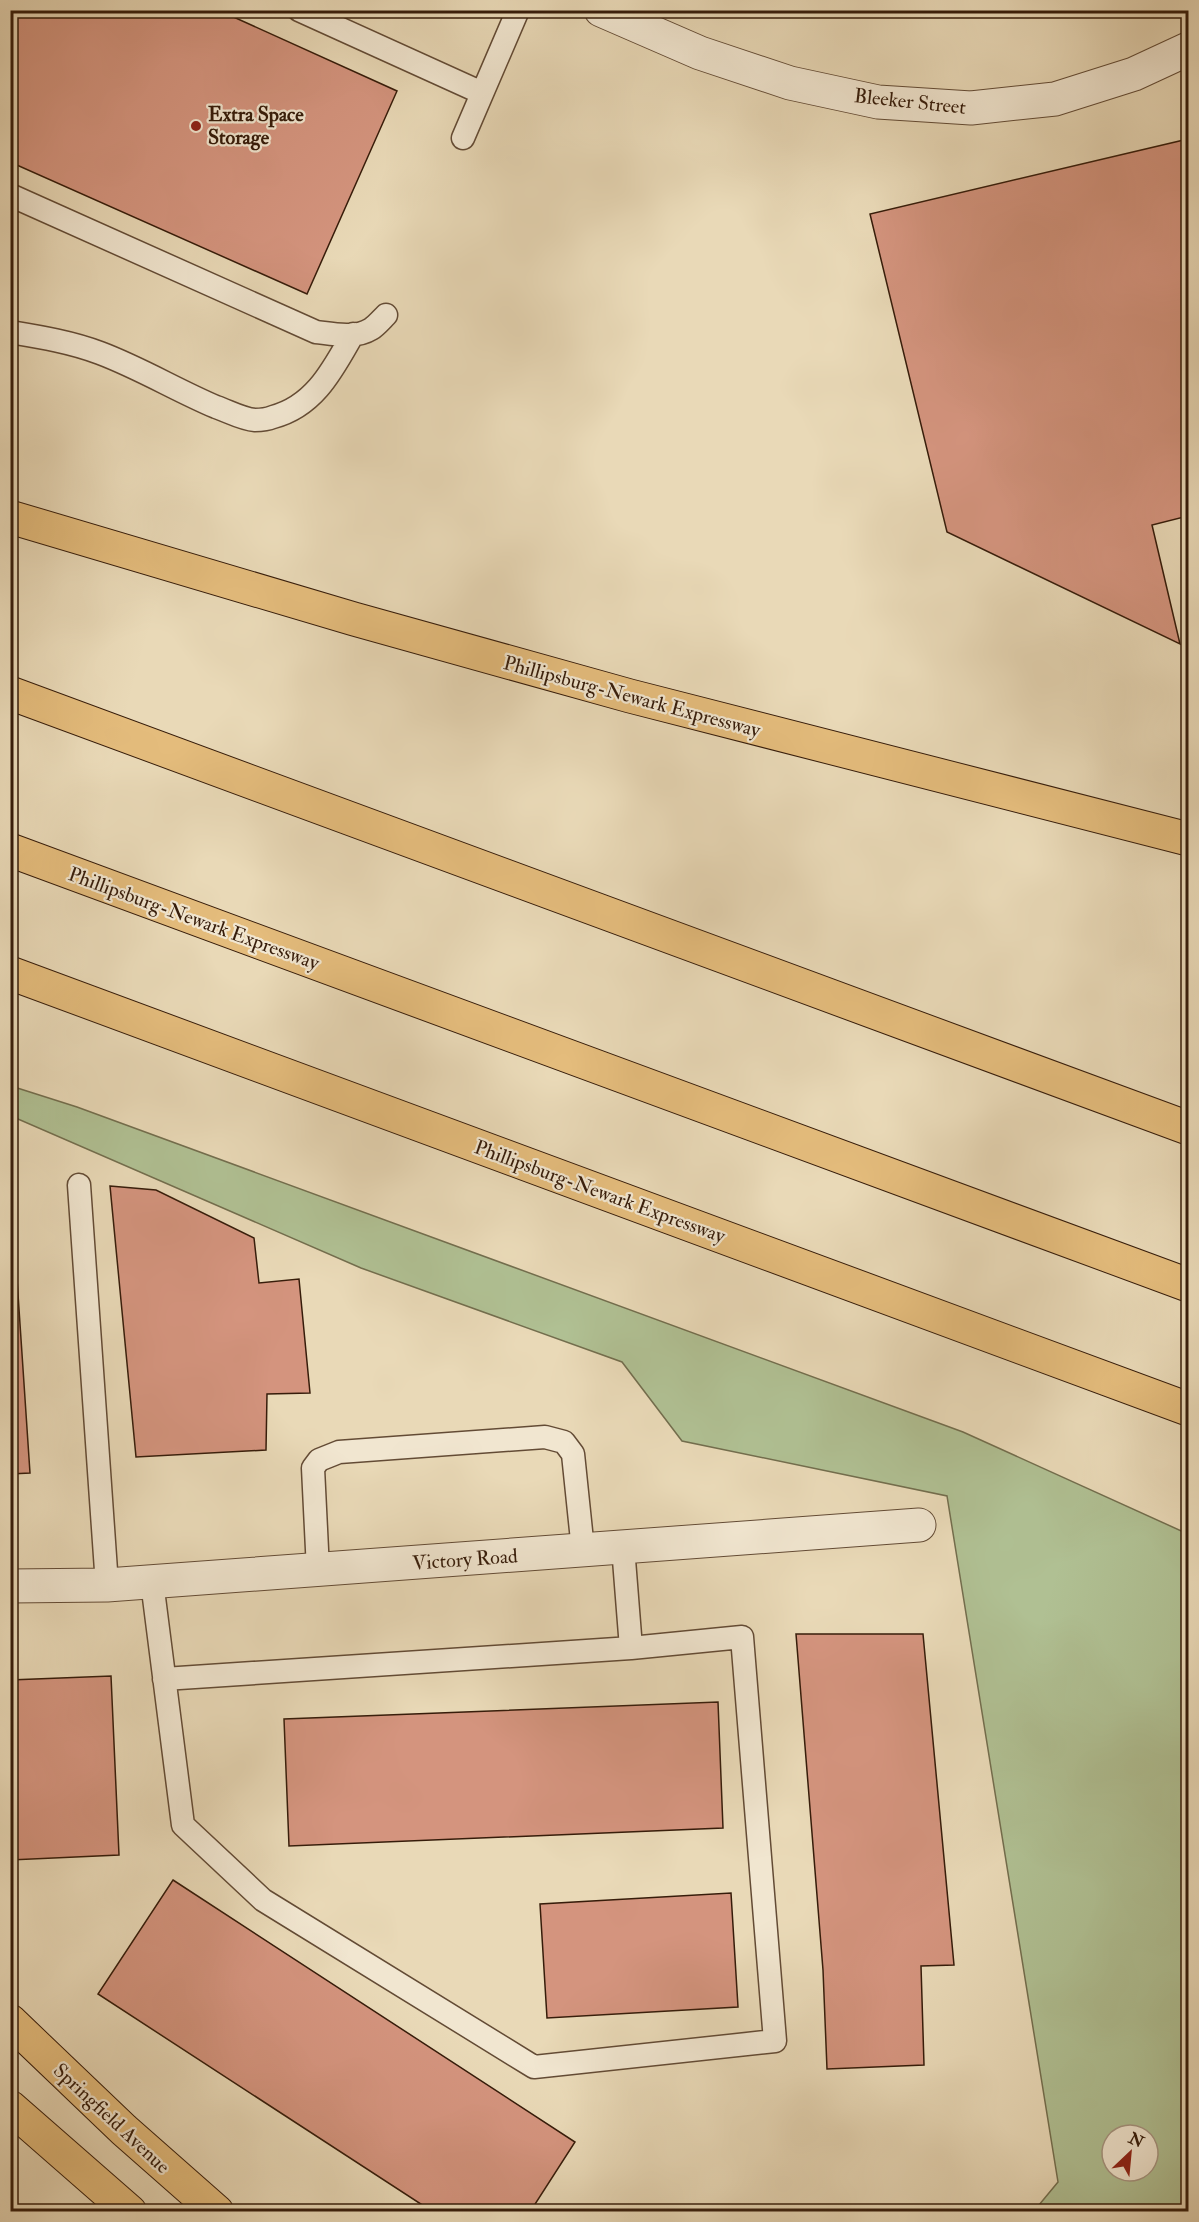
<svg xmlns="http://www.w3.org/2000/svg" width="1199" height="2222" viewBox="0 0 1199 2222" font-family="'IM FELL Double Pica',serif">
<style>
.green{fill:#b0c093;stroke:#736e4e;stroke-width:1.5;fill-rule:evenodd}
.building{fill:#d4947e;stroke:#361c0a;stroke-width:1.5}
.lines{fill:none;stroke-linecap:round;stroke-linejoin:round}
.service-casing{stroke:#634b35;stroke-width:25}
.minor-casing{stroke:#634b35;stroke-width:35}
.primary-casing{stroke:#361c0a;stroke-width:35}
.motorway-casing{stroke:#361c0a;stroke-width:35}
.service{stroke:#f1e6d0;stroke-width:22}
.minor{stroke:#f1e6d0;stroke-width:33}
.primary{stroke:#e4bc7c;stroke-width:33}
.motorway{stroke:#e4bc7c;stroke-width:33}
.poi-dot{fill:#8f2418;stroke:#f1e6d0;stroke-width:2}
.labels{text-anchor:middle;stroke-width:4.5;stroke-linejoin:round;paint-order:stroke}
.street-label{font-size:20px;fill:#361c0a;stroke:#f1e6d0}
.poi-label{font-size:20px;font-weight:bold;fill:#361c0a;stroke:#f1e6d0;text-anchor:start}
</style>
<rect width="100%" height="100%" fill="#e9d9b7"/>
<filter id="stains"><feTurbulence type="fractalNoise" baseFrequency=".00333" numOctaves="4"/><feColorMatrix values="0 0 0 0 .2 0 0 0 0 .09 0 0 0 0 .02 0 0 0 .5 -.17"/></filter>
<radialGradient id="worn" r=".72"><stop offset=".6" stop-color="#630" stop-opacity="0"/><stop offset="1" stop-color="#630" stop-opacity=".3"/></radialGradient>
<path class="green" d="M 11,1086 L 77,1107 L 963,1432 L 1188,1534 L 1188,2211 L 1034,2211 L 1058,2182 L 947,1496 L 682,1441 L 622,1362 L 361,1268 L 11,1116 ZM 1112,2135 L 1148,2135 L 1148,2171 L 1112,2171 Z"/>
<path class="building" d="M 10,10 L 218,10 L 397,91 L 307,294 L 10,162 Z
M 1188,139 L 1188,516 L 1152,525 L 1180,644 L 947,532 L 870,214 Z
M 10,1175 L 30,1473 L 10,1474 Z
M 110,1186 L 156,1190 L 254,1238 L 259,1283 L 299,1279 L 310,1393 L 267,1394 L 266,1450 L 136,1457 Z
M 796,1634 L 923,1634 L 954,1965 L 921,1966 L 924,2065 L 827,2069 L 823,1970 Z
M 111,1676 L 119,1855 L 10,1860 L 10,1680 Z
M 718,1702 L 723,1828 L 289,1846 L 284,1719 Z
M 173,1880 L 575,2142 L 530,2212 L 433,2212 L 98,1994 Z
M 731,1893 L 738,2007 L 547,2018 L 540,1904 Z"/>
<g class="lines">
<g class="service-casing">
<path id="service" d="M 299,10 L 482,93
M 463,138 L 518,10
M 10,195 L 316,332 C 333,334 355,339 371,329 C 376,326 381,320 386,315
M 10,332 C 40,337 71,342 100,353 C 140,368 176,390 216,407 C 228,411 242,419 255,420 C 260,420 268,419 273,417 C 315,406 333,369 353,334
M 79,1185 L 107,1585
M 318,1570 L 313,1468 L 319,1460 L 339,1452 L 545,1437 L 564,1442 L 573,1454 L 583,1550
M 152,1582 L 183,1825 L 263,1900 L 534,2067 L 775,2041 L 742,1637 L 631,1648 L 623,1547
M 164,1679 L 631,1648"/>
</g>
<g class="minor-casing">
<path id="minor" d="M 601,10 L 700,53 L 790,83 L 878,102 L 971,108 L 1055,99 L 1134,74 L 1188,49
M 10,1586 L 107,1585 L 919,1525"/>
</g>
<g class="primary-casing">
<path id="primary" d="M 10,2021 L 124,2130 L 217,2212
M 10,2107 L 130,2212"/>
</g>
<g class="motorway-casing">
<path id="motorway" d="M 10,517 L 354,619 L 630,696 L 1188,839
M 10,693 L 1188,1128
M 10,850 L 1188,1285
M 10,973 L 1188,1409"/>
</g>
<use href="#service" class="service"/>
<use href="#minor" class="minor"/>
<use href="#primary" class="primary"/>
<use href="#motorway" class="motorway"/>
</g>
<circle class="poi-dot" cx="196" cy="126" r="6"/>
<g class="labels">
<g class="street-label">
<text transform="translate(910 101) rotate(6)" y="7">Bleeker Street</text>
<text transform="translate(632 696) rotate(15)" y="7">Phillipsburg-Newark Expressway</text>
<text transform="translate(194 918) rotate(20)" y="7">Phillipsburg-Newark Expressway</text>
<text transform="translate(600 1191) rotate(20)" y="7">Phillipsburg-Newark Expressway</text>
<text transform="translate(465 1559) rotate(-4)" y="7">Victory Road</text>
<text transform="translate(112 2118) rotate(43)" y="7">Springfield Avenue</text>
</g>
<g class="poi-label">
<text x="208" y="121">Extra Space<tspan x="208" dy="23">Storage</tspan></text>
</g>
</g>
<rect width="1199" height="2222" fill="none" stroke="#e9d9b7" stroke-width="36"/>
<rect x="12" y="12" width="1175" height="2198" fill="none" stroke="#361c0a" stroke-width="3"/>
<rect x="18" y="18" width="1163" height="2186" fill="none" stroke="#361c0a" stroke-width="1.5"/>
<g transform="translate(1130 2153) rotate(26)"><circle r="28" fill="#f1e6d0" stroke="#a69581" stroke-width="1.5"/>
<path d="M0-4.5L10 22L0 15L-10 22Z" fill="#8f2418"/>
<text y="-9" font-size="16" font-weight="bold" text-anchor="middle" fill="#361c0a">N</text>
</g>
<rect width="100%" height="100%" filter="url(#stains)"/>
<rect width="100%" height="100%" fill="url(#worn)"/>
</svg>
